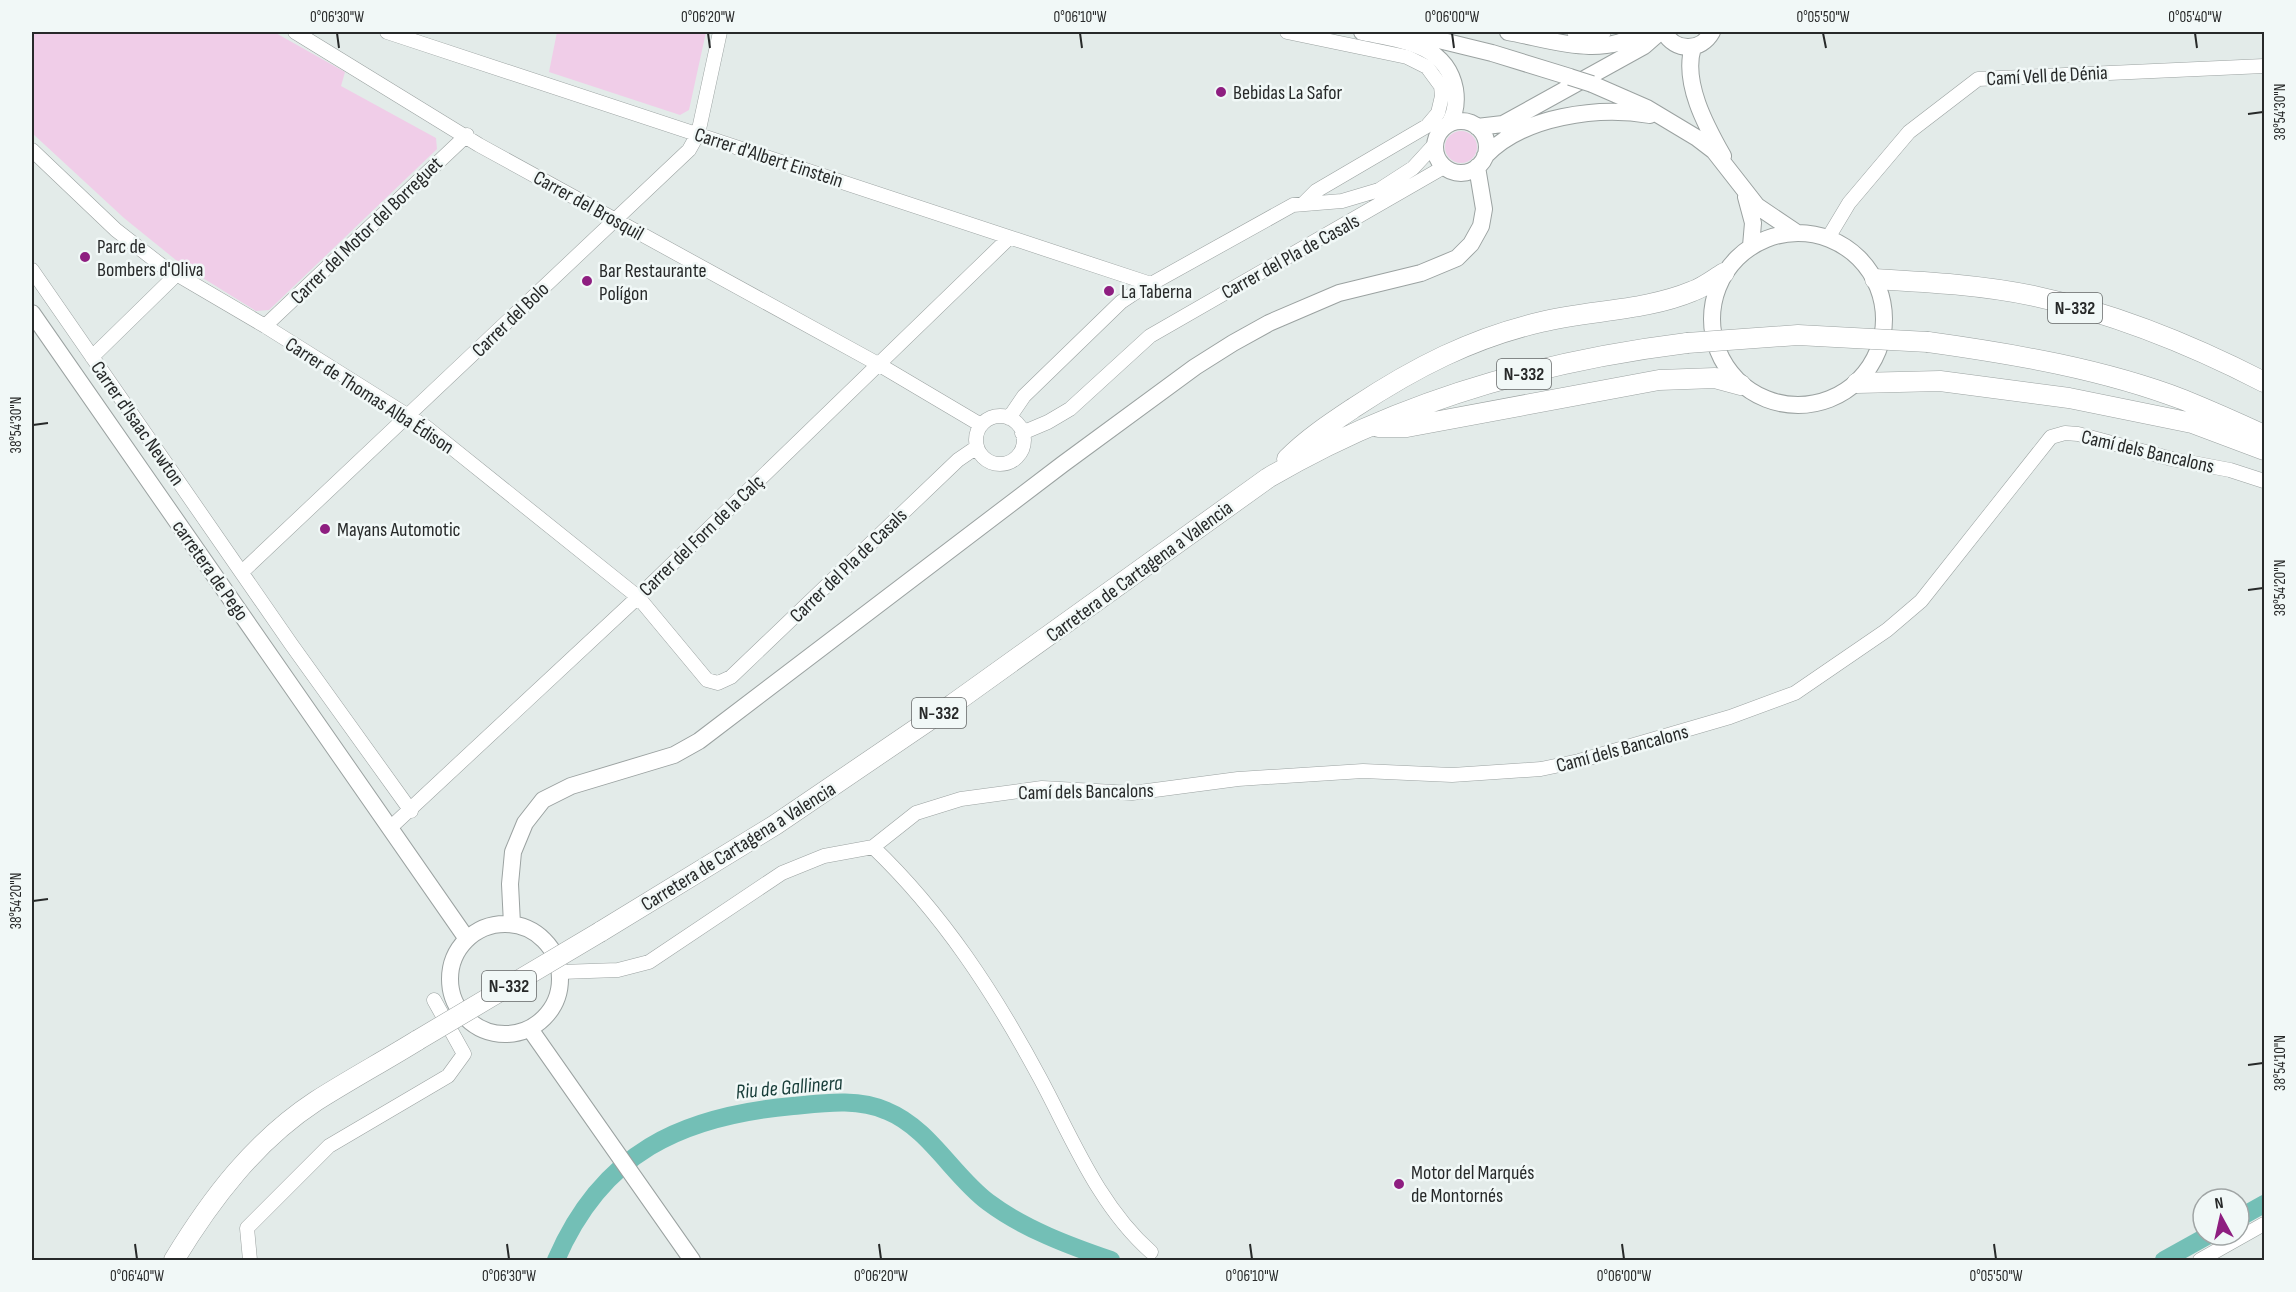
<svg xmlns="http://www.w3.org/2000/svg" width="2296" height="1292" viewBox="0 0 2296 1292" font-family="'Sofia Sans Condensed',sans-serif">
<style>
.green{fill:#f0cde8}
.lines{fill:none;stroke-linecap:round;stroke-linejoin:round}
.river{stroke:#73bfb6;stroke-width:18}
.minor-casing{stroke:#9ba2a1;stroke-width:15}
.major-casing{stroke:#9ba2a1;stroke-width:18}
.highway-casing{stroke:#9ba2a1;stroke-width:21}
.minor{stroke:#fff;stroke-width:14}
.major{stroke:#fff;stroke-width:16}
.highway{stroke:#fff;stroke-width:20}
.major-bridge-casing{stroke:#9ba2a1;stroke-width:18;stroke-linecap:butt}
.highway-bridge-casing{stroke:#9ba2a1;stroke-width:21;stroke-linecap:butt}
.major-bridge{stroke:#fff;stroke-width:16}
.highway-bridge{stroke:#fff;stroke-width:20}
.ticks{fill:none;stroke:#272929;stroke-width:2}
.poi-dot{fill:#8e1e80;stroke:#f1f8f7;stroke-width:2}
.labels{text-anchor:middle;stroke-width:5;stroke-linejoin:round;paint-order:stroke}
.shield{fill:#f1f8f7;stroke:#646767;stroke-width:1.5}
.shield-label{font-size:18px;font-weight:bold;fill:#272929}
.street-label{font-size:20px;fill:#272929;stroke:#f1f8f7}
.poi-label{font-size:20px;fill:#272929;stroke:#f1f8f7;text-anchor:start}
.water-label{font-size:21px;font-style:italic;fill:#173c38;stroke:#f1f8f7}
.neatline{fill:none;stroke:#272929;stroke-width:2}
.ticks-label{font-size:15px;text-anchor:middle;fill:#272929}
</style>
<rect width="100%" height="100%" fill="#e3ebe9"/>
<path class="green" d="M 32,32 L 274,32 L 345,72 L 341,86 L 436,138 L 437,149 L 269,310 L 256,311 L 182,265 L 124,218 L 32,133 Z
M 557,32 L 706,32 L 689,110 L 680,115 L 549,72 Z
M1445 147a16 16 0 1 1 32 0a16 16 0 1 1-32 0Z"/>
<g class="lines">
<path class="river" d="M 2239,1218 L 2264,1204
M 556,1260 C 602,1153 681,1116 793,1106 C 824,1103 858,1098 887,1111 C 929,1128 953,1176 988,1202 C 1024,1229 1070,1246 1111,1260
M 2164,1260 L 2209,1235"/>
<g class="minor-casing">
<path id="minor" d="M 295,32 L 479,145 L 878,364 L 981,425
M 387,32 L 1151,284
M 1287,32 L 1407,57 L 1427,67 L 1441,86 L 1442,96 L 1438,113 L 1427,126 L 1316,191 L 1304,203
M 1574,32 L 1596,34 L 1604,32
M 32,150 L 116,230 L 161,265 L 265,326 L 426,427 L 638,597 L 707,680 L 718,683 L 731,677 L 958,460 L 977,447
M 1828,238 L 1849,203 L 1909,132 L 1978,79 L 2264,66
M 32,270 L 291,644 L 411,811
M 265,326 L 467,135
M 92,357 L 177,274
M976 440a24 24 0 1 1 48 0a24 24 0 1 1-48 0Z
M 1009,418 L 1024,396 L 1121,302 L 1133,294 L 1293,205 L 1342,201 L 1379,190 L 1413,168 L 1435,144
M 1022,433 L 1048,422 L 1070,409 L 1150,336 L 1444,167
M 242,572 L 689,150 L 698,134 L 720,32
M 390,828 L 638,597 L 1009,238
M 873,847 C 943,914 995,994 1041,1080 C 1073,1140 1099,1206 1151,1252
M 561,972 L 618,970 L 649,962 L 782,873 L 824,856 L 873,847 L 916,813 L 961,799 L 1042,788 L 1132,793 L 1238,779 L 1363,771 L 1452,775 L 1541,769 L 1579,761 L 1730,717 L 1795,693 L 1887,630 L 1921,601 L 2051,437 L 2065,433 L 2078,434 L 2172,459 L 2230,470 L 2264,481
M 250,1260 L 247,1228 L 329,1146 L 448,1076 L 464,1054 L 434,1000
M 2200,1260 L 2264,1224"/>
</g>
<g class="major-casing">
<path id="major" d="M 1362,32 C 1400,40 1446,43 1455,89 C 1457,102 1456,113 1449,124
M 1406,32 L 1492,53 L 1570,77
M 1508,32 C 1553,40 1601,59 1642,32
M 1664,32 C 1675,52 1701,52 1712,32
M 1693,47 C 1682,82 1706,126 1723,156
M 1592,84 L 1647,108 L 1697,138 L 1714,151 L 1757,206 L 1797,233
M1435 147a26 26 0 1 1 52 0a26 26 0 1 1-52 0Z
M 1477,127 L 1503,124 L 1644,46 L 1660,32
M 1485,156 C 1523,116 1598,106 1650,115
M 1746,197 L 1753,223 L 1751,246
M1712 319a86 86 0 1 1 172 0a86 86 0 1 1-172 0Z
M 32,313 L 467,939
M450 979a55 55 0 1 1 110 0a55 55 0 1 1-110 0Z
M 512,924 L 510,884 L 513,852 L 525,823 L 543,800 L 571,786 L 674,755 L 699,741 L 1063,464 L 1195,367 L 1233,343 L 1269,323 L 1339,293 L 1421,273 L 1457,258 L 1471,244 L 1481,226 L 1484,209 L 1477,167
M 530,1029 L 692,1260"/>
</g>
<g class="highway-casing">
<path id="highway" d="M 1875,279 C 1927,282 1982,285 2034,296 C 2113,313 2192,345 2264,382
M 1928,342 C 2014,354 2103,369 2184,400 C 2211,411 2238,423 2264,435
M 1857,383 L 1940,381 L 2069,398 L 2192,423 L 2264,450
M 1378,427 L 1407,427 L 1659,380 L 1715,378 L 1741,385
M 1287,459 C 1308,438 1331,423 1355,407 C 1414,368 1472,338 1541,322 C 1591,310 1645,311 1693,291 C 1704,287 1714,279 1724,273
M 600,932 L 775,825 L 953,704 L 1268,478 C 1395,403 1541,361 1687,343
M 174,1260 C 211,1199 255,1141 316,1101 C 349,1080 384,1061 418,1040"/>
</g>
<use href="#minor" class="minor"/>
<use href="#major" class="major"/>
<use href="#highway" class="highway"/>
<g class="major-bridge-casing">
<path id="major-bridge" d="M 1570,77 L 1592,84"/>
</g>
<g class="highway-bridge-casing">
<path id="highway-bridge" d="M 1687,343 L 1798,335 L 1928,342
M 418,1040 L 600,932"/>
</g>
<use href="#major-bridge" class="major-bridge"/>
<use href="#highway-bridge" class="highway-bridge"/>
</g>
<path class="ticks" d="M 337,33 L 339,48M 708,33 L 710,48M 1080,33 L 1082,48M 1452,33 L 1454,48M 1823,33 L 1826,48M 2195,33 L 2197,48M 2248,114 L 2263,112M 33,425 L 48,423M 2248,590 L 2263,588M 33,901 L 48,899M 2248,1065 L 2263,1063M 135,1244 L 137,1259M 507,1244 L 509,1259M 879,1244 L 881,1259M 1250,1244 L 1252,1259M 1622,1244 L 1624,1259M 1994,1244 L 1996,1259"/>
<g class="poi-dot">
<circle cx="1221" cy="92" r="6"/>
<circle cx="85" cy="257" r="6"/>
<circle cx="587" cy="281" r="6"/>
<circle cx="1109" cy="291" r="6"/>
<circle cx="325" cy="529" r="6"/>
<circle cx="1399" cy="1184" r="6"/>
</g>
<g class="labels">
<g class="shield">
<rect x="2048" y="293" width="54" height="30" rx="4.5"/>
<rect x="1497" y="359" width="54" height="30" rx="4.5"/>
<rect x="912" y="698" width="54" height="30" rx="4.5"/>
<rect x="482" y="971" width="54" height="30" rx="4.5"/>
</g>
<g class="shield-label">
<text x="2075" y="314">N-332</text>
<text x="1524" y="380">N-332</text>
<text x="939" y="719">N-332</text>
<text x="509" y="992">N-332</text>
</g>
<g class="street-label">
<text transform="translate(2047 75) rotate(-3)" y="7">Camí Vell de Dénia</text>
<text transform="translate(769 157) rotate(18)" y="7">Carrer d'Albert Einstein</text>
<text transform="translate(589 205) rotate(29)" y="7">Carrer del Brosquil</text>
<text transform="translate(366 230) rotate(-44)" y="7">Carrer del Motor del Borreguet</text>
<text transform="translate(1290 256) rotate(-29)" y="7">Carrer del Pla de Casals</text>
<text transform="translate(510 319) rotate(-44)" y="7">Carrer del Bolo</text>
<text transform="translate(370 395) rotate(33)" y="7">Carrer de Thomas Alba Édison</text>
<text transform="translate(138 423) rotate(55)" y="7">Carrer d'Isaac Newton</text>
<text transform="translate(2148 451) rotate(13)" y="7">Camí dels Bancalons</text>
<text transform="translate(701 535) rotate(-44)" y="7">Carrer del Forn de la Calç</text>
<text transform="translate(848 565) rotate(-44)" y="7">Carrer del Pla de Casals</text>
<text transform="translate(211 570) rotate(55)" y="7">carretera de Pego</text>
<text transform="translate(1139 571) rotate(-36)" y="7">Carretera de Cartagena a Valencia</text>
<text transform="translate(1622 748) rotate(-15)" y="7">Camí dels Bancalons</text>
<text transform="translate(1086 791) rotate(-1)" y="7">Camí dels Bancalons</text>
<text transform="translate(738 846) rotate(-32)" y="7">Carretera de Cartagena a Valencia</text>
</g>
<g class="poi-label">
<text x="1233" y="99">Bebidas La Safor</text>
<text x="97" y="253">Parc de<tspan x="97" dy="23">Bombers d'Oliva</tspan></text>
<text x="599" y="277">Bar Restaurante<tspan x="599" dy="23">Polígon</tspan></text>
<text x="1121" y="298">La Taberna</text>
<text x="337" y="536">Mayans Automotic</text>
<text x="1411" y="1179">Motor del Marqués<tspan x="1411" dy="23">de Montornés</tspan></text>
</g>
<g class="water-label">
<text transform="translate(789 1087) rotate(-5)" y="7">Riu de Gallinera</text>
</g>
</g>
<rect width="2296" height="1292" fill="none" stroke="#f1f8f7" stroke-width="66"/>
<g transform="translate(2221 1217) rotate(352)"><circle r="28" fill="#f1f8f7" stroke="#a0a5a5" stroke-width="1.5"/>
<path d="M0-4.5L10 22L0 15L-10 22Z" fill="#8e1e80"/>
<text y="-9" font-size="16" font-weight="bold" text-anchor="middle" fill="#272929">N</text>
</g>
<rect x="33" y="33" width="2230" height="1226" class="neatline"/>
<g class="ticks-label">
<text x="337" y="22">0°06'30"W</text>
<text x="708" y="22">0°06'20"W</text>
<text x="1080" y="22">0°06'10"W</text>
<text x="1452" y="22">0°06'00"W</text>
<text x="1823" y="22">0°05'50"W</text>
<text x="2195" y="22">0°05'40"W</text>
<text transform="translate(2280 112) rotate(-90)" y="5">38°54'30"N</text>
<text transform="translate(16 425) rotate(-90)" y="5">38°54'30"N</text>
<text transform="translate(2280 588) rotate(-90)" y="5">38°54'20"N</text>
<text transform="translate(16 901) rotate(-90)" y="5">38°54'20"N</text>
<text transform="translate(2280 1063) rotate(-90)" y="5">38°54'10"N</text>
<text x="137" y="1281">0°06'40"W</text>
<text x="509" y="1281">0°06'30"W</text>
<text x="881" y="1281">0°06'20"W</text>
<text x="1252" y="1281">0°06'10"W</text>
<text x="1624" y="1281">0°06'00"W</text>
<text x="1996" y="1281">0°05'50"W</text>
</g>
</svg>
